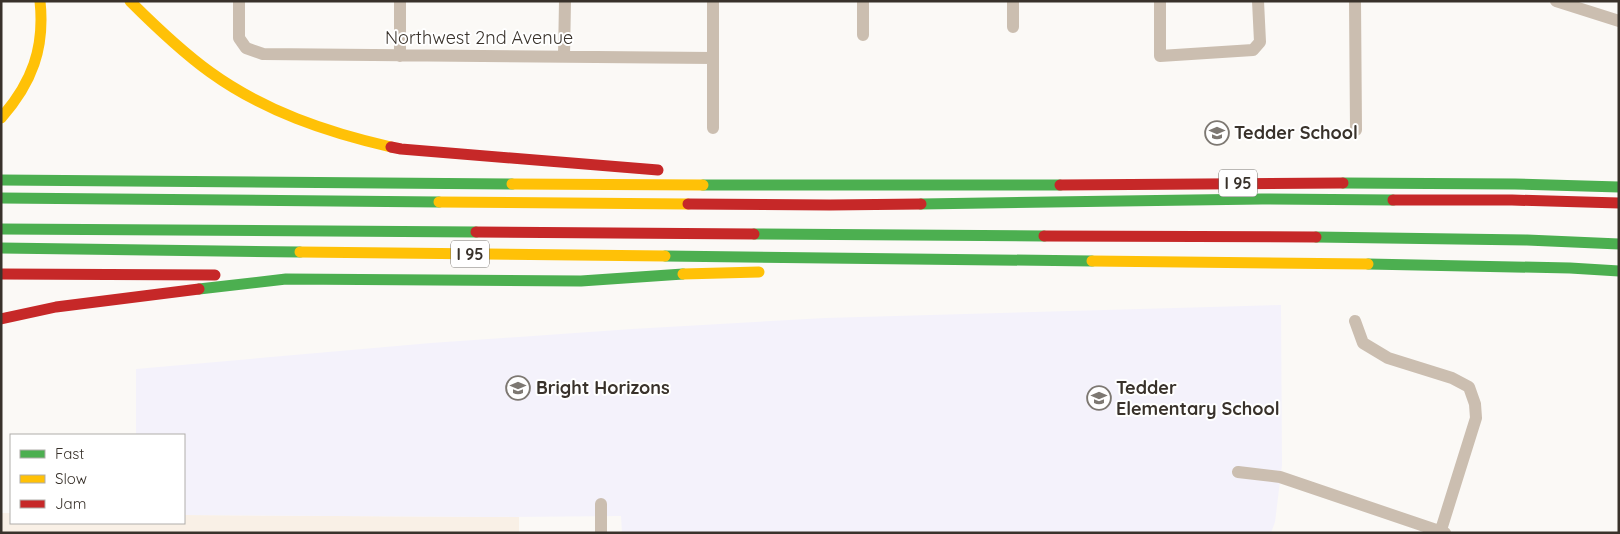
<svg xmlns="http://www.w3.org/2000/svg" width="1620" height="534" viewBox="0 0 1620 534" font-family="Quicksand,sans-serif">
<style>
.built{fill:#f9f0e6}
.education{fill:#f4f2fb}
.lines{fill:none;stroke-linecap:round;stroke-linejoin:round}
.street{stroke:#cbbeb0;stroke-width:12}
.fast{stroke:#4caf50;stroke-width:11}
.slow{stroke:#ffc107;stroke-width:11}
.jam{stroke:#c62828;stroke-width:11}
.labels{text-anchor:middle;stroke-width:4;stroke-linejoin:round;paint-order:stroke}
.shield{fill:#fff;stroke:#74706b;stroke-width:1}
.shield-label{font-size:16px;font-weight:bold;fill:#39322b}
.street-label{font-size:18px;fill:#39322b;stroke:#fff}
.poi-label{font-size:18px;font-weight:bold;fill:#39322b;stroke:#fff;text-anchor:start}
</style>
<rect width="100%" height="100%" fill="#fbf9f6"/>
<path class="built" d="M 1,513 L 11,513 L 11,523 L 184,523 L 184,515 L 519,517 L 519,533 L 1,533 Z"/>
<path class="education" d="M 1281,305 L 1282,465 L 1275,522 L 1271,533 L 622,533 L 621,516 L 493,517 L 184,515 L 184,435 L 136,435 L 136,369 L 431,343 L 632,329 L 825,318 Z"/>
<g class="lines">
<path class="street" d="M 239,1 L 239,38 L 246,48 L 263,54 L 713,58
M 713,1 L 713,128
M 1013,1 L 1013,27
M 1160,1 L 1160,56 L 1253,50 L 1260,42 L 1258,1
M 1355,1 L 1356,130
M 1556,1 L 1619,21
M 863,35 L 863,1
M 400,56 L 400,1
M 564,56 L 565,1
M 1355,321 L 1363,343 L 1388,358 L 1452,378 L 1469,387 L 1475,404 L 1476,418 L 1440,533
M 1238,472 L 1280,477 L 1445,533
M 601,533 L 601,504"/>
<path class="fast" d="M 1,180 L 512,184
M 1343,183 L 1515,184 L 1619,187
M 703,185 L 1060,185
M 1,198 L 439,202
M 921,204 L 1262,199 L 1393,200
M 1,229 L 476,232
M 754,234 L 1044,236
M 1316,237 L 1527,240 L 1619,244
M 1,248 L 300,252
M 665,256 L 1092,261
M 1368,264 L 1570,268 L 1619,271
M 199,289 L 286,279 L 581,281 L 683,274"/>
<path class="slow" d="M 130,1 C 155,26 181,51 210,72 C 264,111 326,132 391,147
M 1,118 C 32,83 45,48 40,1
M 512,184 L 703,185
M 439,202 L 688,204
M 300,252 L 665,256
M 1092,261 L 1368,264
M 683,274 L 759,272"/>
<path class="jam" d="M 391,147 L 401,149 L 658,170
M 1060,185 L 1343,183
M 1393,200 L 1512,200 L 1619,203
M 688,204 L 830,205 L 921,204
M 476,232 L 754,234
M 1044,236 L 1316,237
M 1,274 L 215,275
M 1,319 L 56,307 L 199,289"/>
</g>
<defs>
<g id="school-ring" transform="scale(1.25)"><circle r="9.5" fill="#fff" stroke="#7d7872" stroke-width="1.5"/><path d="M0-5L7-2L0 1L-7-2ZM-4 1L0 2.5L4 1V4Q0 6-4 4Z" fill="#7d7872"/></g>
</defs>
<g fill-rule="evenodd">
<use href="#school-ring" x="1217" y="133"/>
<use href="#school-ring" x="518" y="388"/>
<use href="#school-ring" x="1099" y="398"/>
</g>
<g class="labels">
<g class="shield">
<rect x="1219" y="169.5" width="38" height="27" rx="4"/>
<rect x="451" y="240.5" width="38" height="27" rx="4"/>
</g>
<g class="shield-label">
<text x="1238" y="189">I 95</text>
<text x="470" y="260">I 95</text>
</g>
<g class="street-label">
<text x="479" y="44">Northwest 2nd Avenue</text>
</g>
<g class="poi-label">
<text x="1234" y="139">Tedder School</text>
<text x="536" y="394">Bright Horizons</text>
<text x="1116" y="394">Tedder<tspan x="1116" dy="21">Elementary School</tspan></text>
</g>
</g>
<rect width="1620" height="534" fill="none" stroke="#39322b" stroke-width="5"/>
<rect x="10" y="434" width="175" height="90" fill="#ffffff" stroke="#b0adaa"/>
<rect x="20" y="450" width="25" height="8" fill="#4caf50" stroke="#b0adaa"/>
<text x="55" y="459" font-size="15" fill="#39322b">Fast</text>
<rect x="20" y="475" width="25" height="8" fill="#ffc107" stroke="#b0adaa"/>
<text x="55" y="484" font-size="15" fill="#39322b">Slow</text>
<rect x="20" y="500" width="25" height="8" fill="#c62828" stroke="#b0adaa"/>
<text x="55" y="509" font-size="15" fill="#39322b">Jam</text>
</svg>
